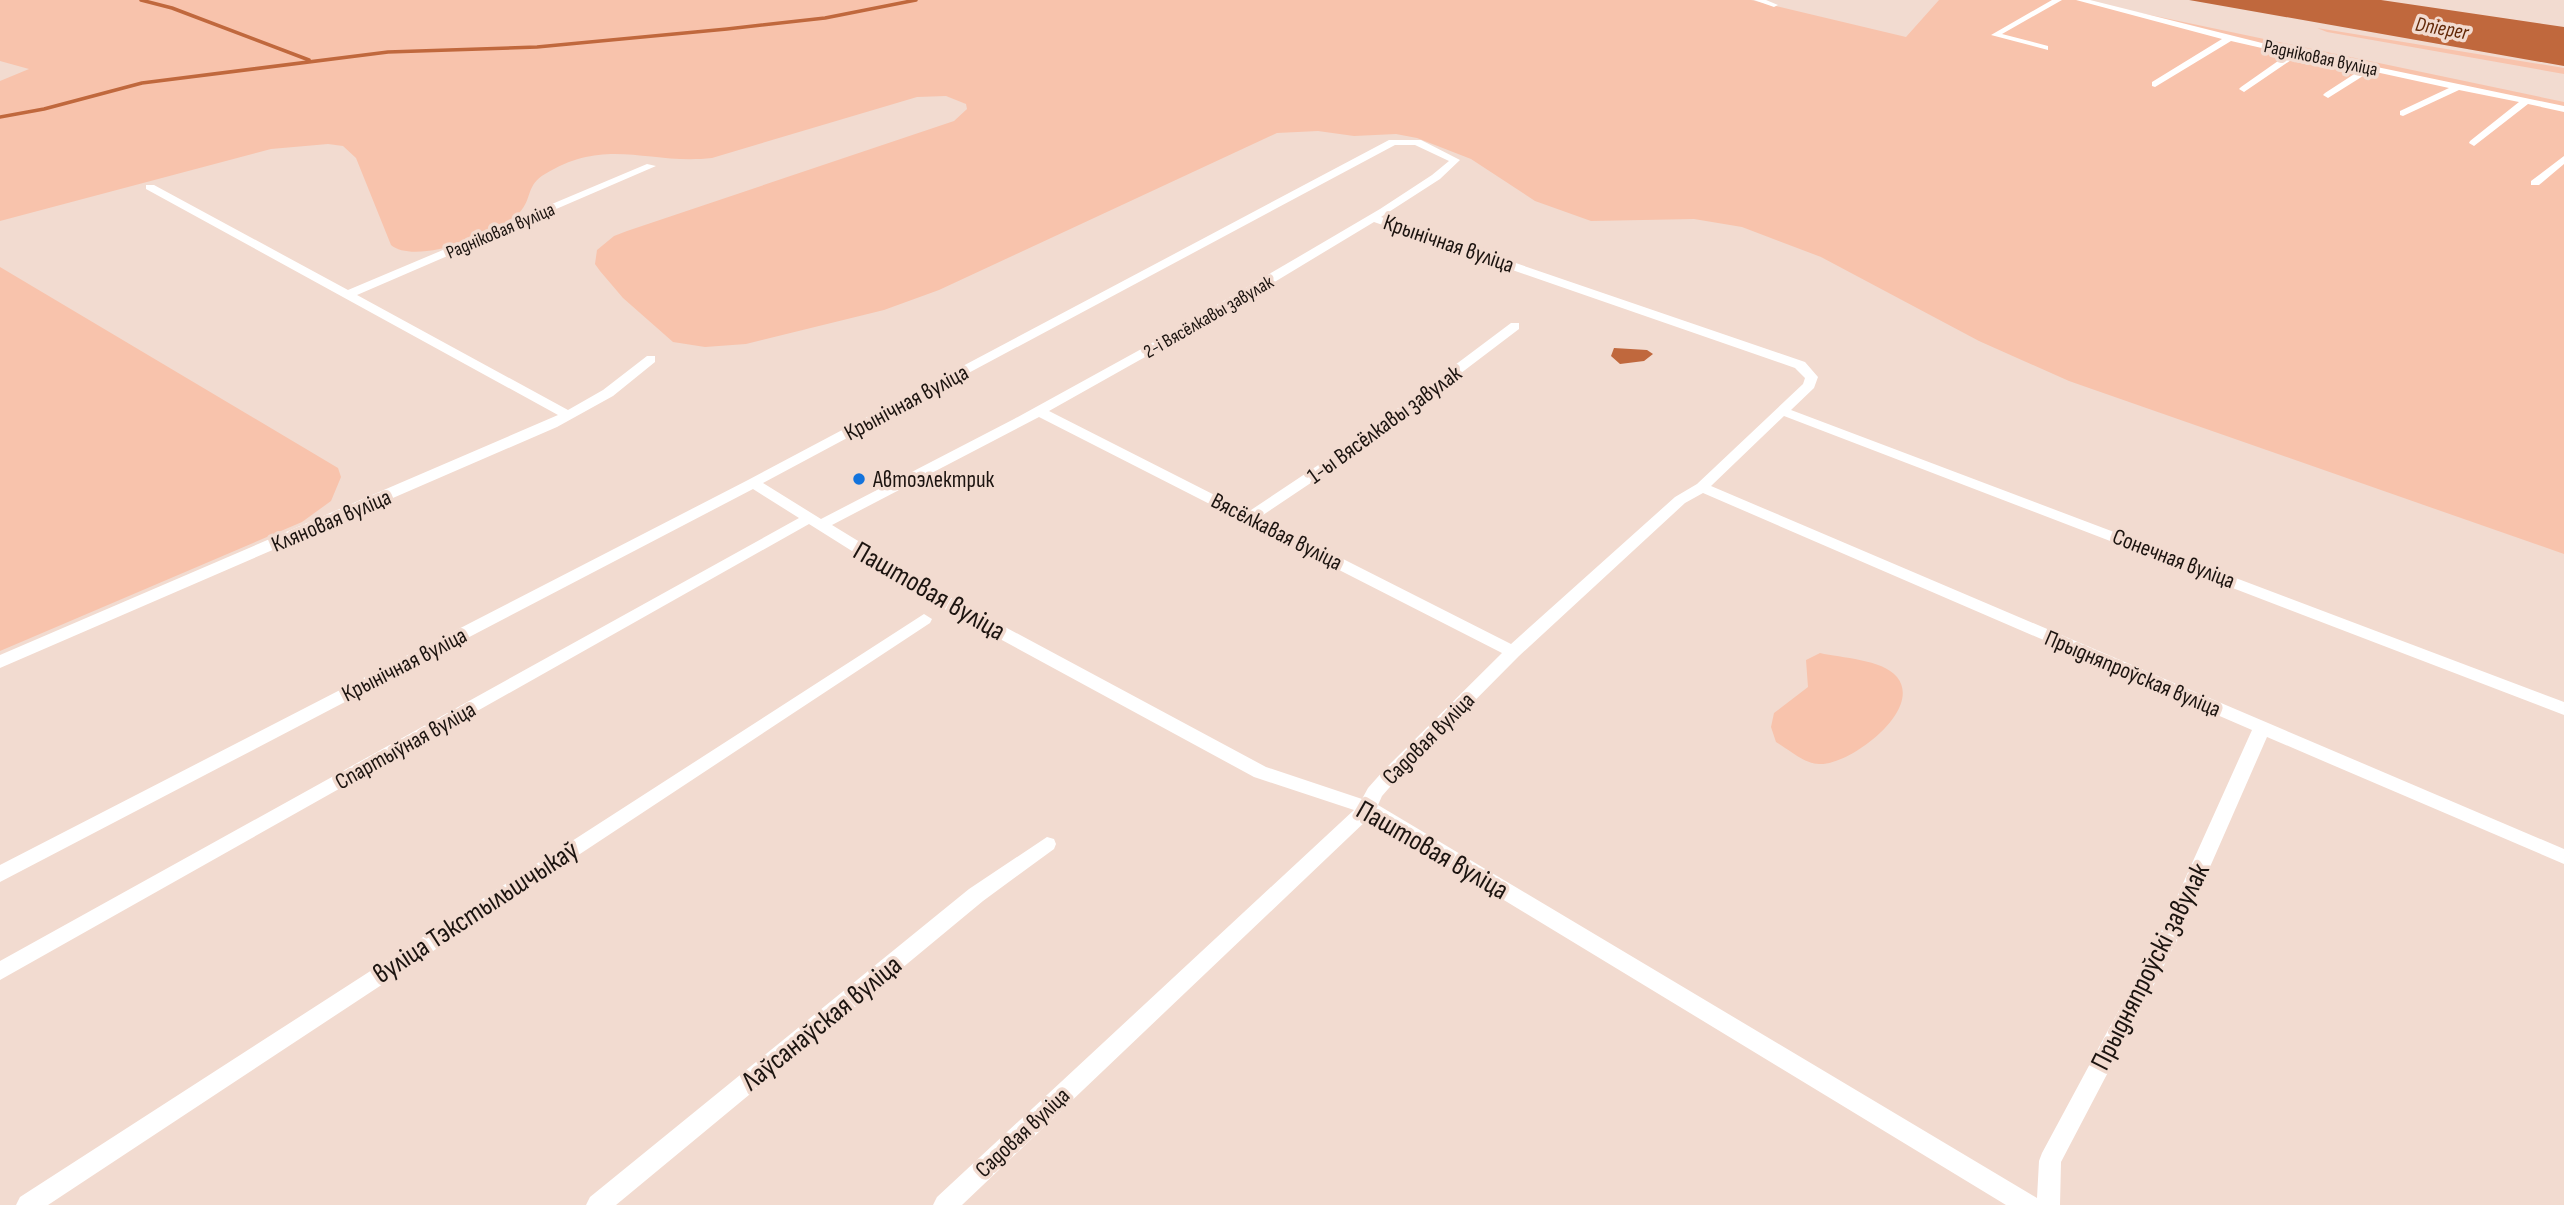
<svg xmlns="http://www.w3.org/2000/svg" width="2564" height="1205" viewBox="0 0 2564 1205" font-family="'Sofia Sans Condensed',sans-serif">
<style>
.green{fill:#f8c3ac}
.water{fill:#c0683d}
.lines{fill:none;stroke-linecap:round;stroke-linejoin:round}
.stream{stroke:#c0683d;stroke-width:3.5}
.minor{fill:#fff;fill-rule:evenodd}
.poi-dot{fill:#1373dc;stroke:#f2dbd0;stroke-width:2.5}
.labels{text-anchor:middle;stroke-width:7;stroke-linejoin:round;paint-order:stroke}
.far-street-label{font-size:19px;fill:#1c1410;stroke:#f2dbd0}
.far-water-label{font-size:21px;font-style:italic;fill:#632908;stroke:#f2dbd0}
.street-label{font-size:23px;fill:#1c1410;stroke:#f2dbd0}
.poi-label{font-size:23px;fill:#1c1410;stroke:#f2dbd0;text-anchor:start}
.near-street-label{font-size:28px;fill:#1c1410;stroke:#f2dbd0}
</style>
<rect width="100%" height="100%" fill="#f2dbd0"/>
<path class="green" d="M 0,0 L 1751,0 L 1906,37 L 1939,0 L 2079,0 L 2564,102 L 2564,554 L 2069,381 L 1979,341 L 1821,257 L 1742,227 L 1694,219 L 1591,221 L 1535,201 L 1471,159 L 1417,138 L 1396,134 L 1354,136 L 1318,131 L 1277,133 L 939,290 L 884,310 L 746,344 L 705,347 L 673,342 L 623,298 L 600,271 L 595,264 L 597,250 L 614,236 L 627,231 L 954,121 L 967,109 L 966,104 L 946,96 L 917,97 L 712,158 C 648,165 607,136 545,174 C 526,185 532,199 520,212 C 499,233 416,266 391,245 L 356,158 L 343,146 L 328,144 L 271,149 L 0,221 L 0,81 L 29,69 L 0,61 Z
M 2317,28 L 2564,68 L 2564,74 L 2327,32 Z
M 0,267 L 338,468 L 341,477 L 331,501 L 302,522 L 0,651 Z
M 1820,653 C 1841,658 1882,659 1897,677 C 1924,710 1849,766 1819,764 C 1805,764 1788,749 1776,742 L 1771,727 L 1774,713 L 1808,687 L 1806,660 Z"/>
<path class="water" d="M 2189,0 L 2381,0 L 2564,27 L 2564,66 Z
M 1614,348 L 1647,350 L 1653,354 L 1644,361 L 1620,364 L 1611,356 Z"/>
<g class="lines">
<path class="stream" d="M 141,0 L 172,8 L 309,60
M 0,117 L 44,109 L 142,83 L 388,52 L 537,47 L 727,29 L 825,18 L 916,0"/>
<path class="minor" d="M 1754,0 L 1766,0 L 1778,5 L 1774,7 Z
M 2052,0 L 2062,0 L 2002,34 L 2048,46 L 2048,50 L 1991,35 Z
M 2076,0 L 2090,0 L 2262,43 L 2564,106 L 2564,112 L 2528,104 L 2474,146 L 2469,143 L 2470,141 L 2519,102 L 2459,90 L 2403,116 L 2400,115 L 2400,111 L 2449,88 L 2371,71 L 2328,98 L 2323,95 L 2325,93 L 2362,69 L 2297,56 L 2244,92 L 2239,89 L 2241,87 L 2288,54 L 2231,41 L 2155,87 L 2152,86 L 2152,82 L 2222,39 Z
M 1389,140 L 1421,140 L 1460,160 L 1440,179 L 1381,217 L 1805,362 L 1818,377 L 1814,388 L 1791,410 L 2564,702 L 2564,715 L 1784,416 L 1711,486 L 2564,849 L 2564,864 L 2267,737 L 2181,933 L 2061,1162 L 2060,1205 L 2006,1205 L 1369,818 L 962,1205 L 933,1205 L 937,1197 L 1354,810 L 1254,777 L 941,607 L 809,524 L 0,980 L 0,961 L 799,518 L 753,489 L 0,882 L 0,865 L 748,480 ZM 1395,145 L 1415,145 L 1449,161 L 1432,175 L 1380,209 L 1145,347 L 1014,419 L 821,519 L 763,483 ZM 1374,222 L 1795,368 L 1805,378 L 1803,384 L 1697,484 L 1675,497 L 1511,644 L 1260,517 L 1357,452 L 1519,329 L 1519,323 L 1511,323 L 1347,446 L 1248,512 L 1049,411 L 1218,316 ZM 1039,417 L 1502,653 L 1384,770 L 1368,788 L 1362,799 L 1266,767 L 953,599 L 832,525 ZM 1703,493 L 2252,730 L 2162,930 L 2042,1153 L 2039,1161 L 2037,1198 L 1378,805 L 1382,796 L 1396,780 L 1519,656 L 1685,503 Z
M 2564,156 L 2564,164 L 2539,185 L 2531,185 L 2531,181 Z
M 647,164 L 656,166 L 357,295 L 568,410 L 603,390 L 647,356 L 655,356 L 655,362 L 613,396 L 557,427 L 0,668 L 0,655 L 558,415 L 146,189 L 146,185 L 154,185 L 348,290 Z
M 924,614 L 932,619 L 930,623 L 48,1205 L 16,1205 L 20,1197 Z
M 1047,837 L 1054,839 L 1056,844 L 1054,849 L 983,901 L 616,1205 L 586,1205 L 590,1197 L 969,889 Z"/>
</g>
<circle class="poi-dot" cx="859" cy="479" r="7"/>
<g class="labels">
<g class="far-street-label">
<text transform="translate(2321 57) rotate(12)" y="7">Радніковая вуліца</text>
<text transform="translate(500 230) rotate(-23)" y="7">Радніковая вуліца</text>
<text transform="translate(1208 316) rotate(-30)" y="7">2-і Вясёлкавы завулак</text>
</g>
<g class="far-water-label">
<text transform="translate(2442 28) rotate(10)" y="7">Dnieper</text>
</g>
<g class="street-label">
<text transform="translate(1449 243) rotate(19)" y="8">Крынічная вуліца</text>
<text transform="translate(906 402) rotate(-28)" y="8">Крынічная вуліца</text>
<text transform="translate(1384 424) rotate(-36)" y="8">1-ы Вясёлкавы завулак</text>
<text transform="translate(331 520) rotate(-23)" y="8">Кляновая вуліца</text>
<text transform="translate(1277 531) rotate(27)" y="8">Вясёлкавая вуліца</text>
<text transform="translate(2174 558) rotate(21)" y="8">Сонечная вуліца</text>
<text transform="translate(404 664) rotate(-27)" y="8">Крынічная вуліца</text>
<text transform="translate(2133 673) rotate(23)" y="8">Прыдняпроўская вуліца</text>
<text transform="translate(1428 738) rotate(-45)" y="8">Садовая вуліца</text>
<text transform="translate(405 745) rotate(-29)" y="8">Спартыўная вуліца</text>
<text transform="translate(1022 1132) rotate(-43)" y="8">Садовая вуліца</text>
</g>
<g class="poi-label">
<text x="873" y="487">Автоэлектрик</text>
</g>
<g class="near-street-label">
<text transform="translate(930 590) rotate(30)" y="10">Паштовая вуліца</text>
<text transform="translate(1433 849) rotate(30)" y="10">Паштовая вуліца</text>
<text transform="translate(475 911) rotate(-33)" y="10">вуліца Тэкстыльшчыкаў</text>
<text transform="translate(2149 966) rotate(-63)" y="10">Прыдняпроўскі завулак</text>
<text transform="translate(821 1022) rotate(-39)" y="10">Лаўсанаўская вуліца</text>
</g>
</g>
</svg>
